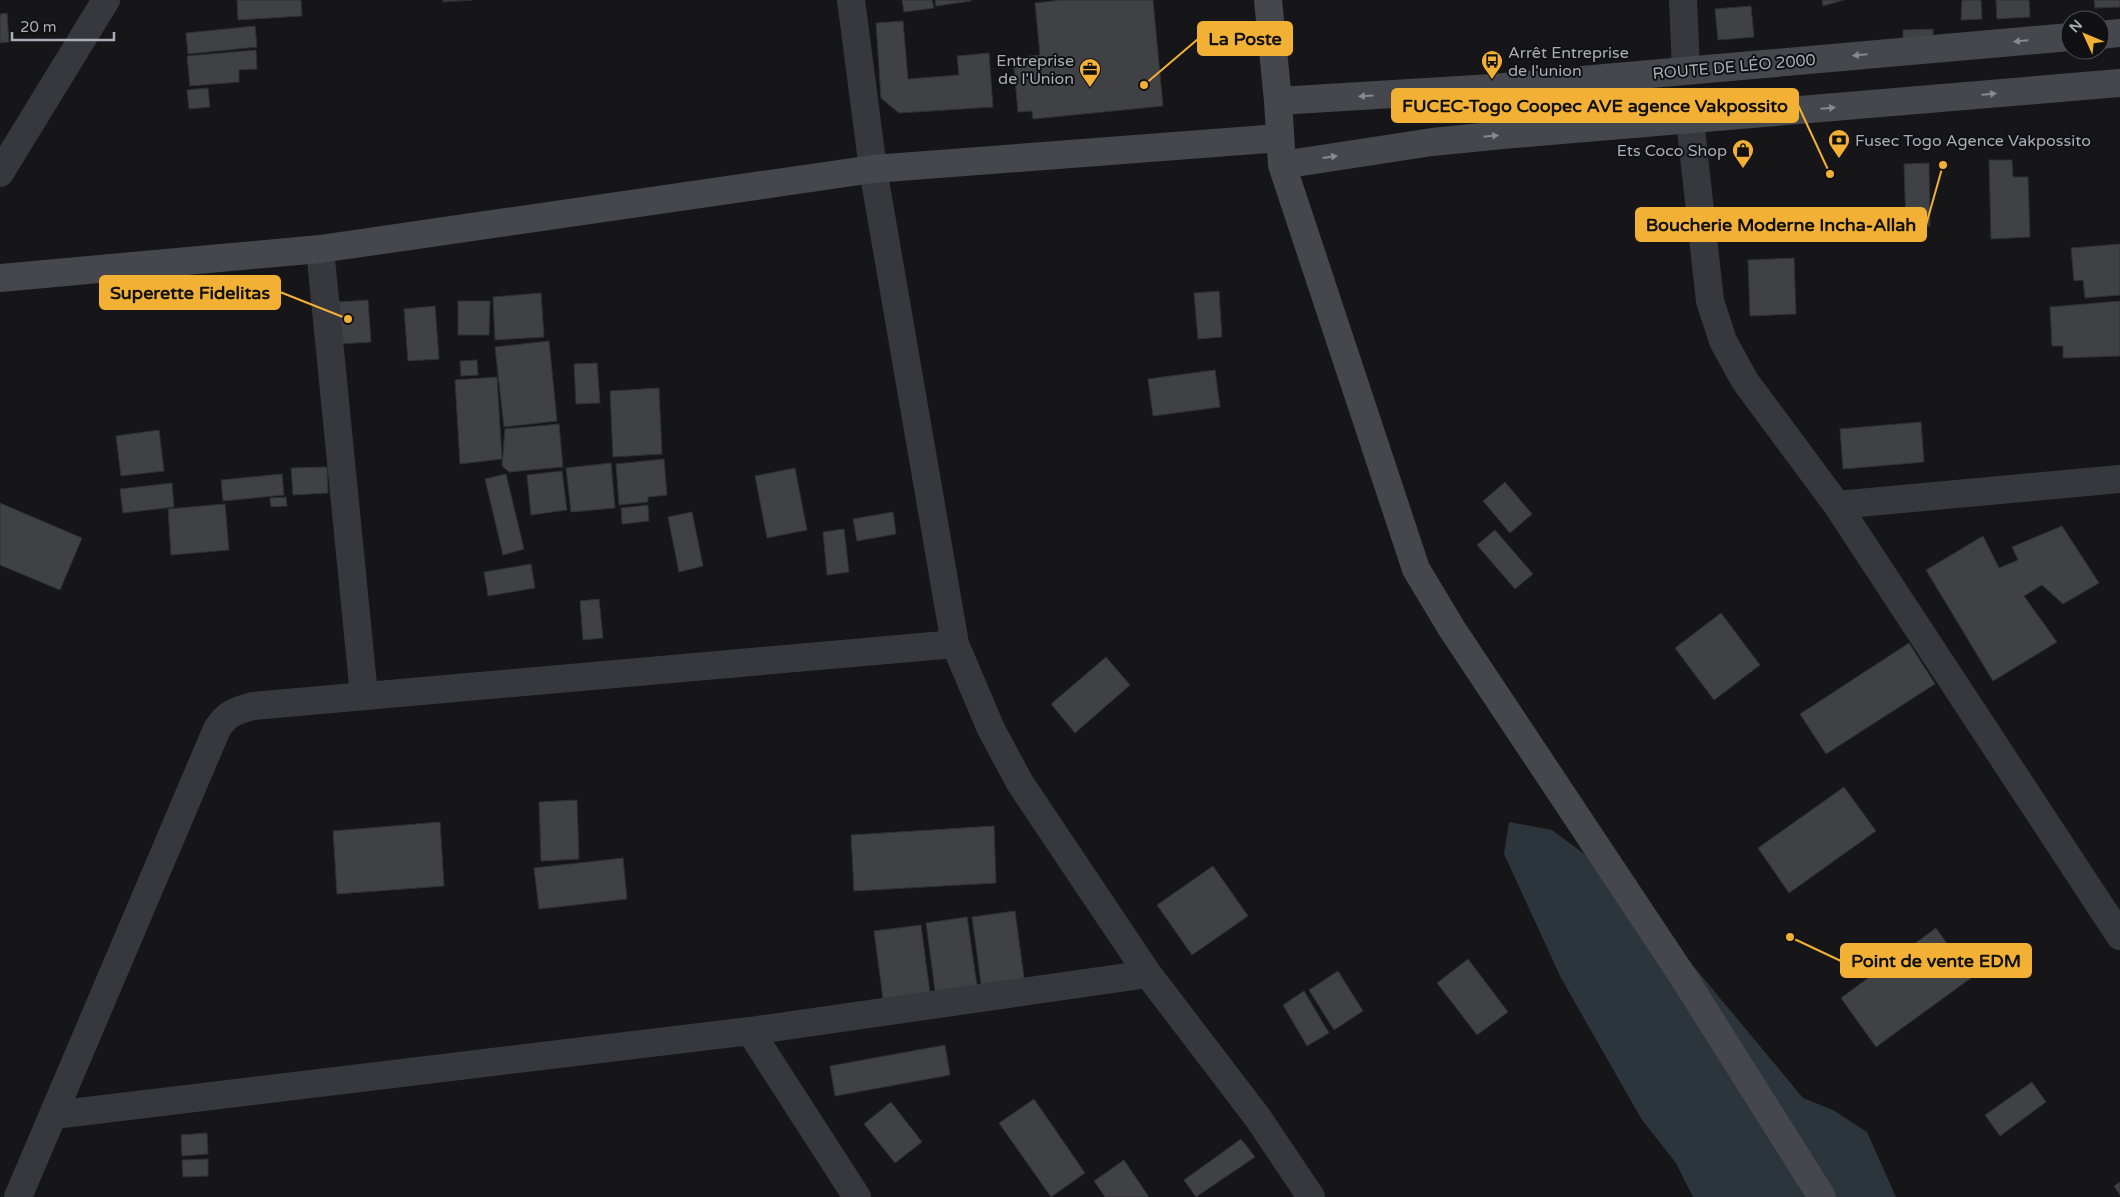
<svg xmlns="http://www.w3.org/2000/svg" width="2120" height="1197" viewBox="0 0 2120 1197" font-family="'Varela Round',sans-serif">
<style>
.water{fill:#2c353c}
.building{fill:#404145;stroke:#303034}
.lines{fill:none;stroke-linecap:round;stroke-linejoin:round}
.street{stroke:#37383d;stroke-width:28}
.secondary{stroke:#45474d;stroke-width:28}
.oneway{fill:#858993}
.labels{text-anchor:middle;stroke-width:4;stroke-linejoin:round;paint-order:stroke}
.poi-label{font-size:16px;fill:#a8adb8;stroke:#111113;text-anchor:start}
.street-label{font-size:16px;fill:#a8adb8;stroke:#111113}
.leader{fill:none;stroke:#f2b134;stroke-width:2}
.callout-dot{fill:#f2b134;stroke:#111113;stroke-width:2}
.callout{fill:#f2b134;stroke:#f2b134;stroke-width:2}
.callout-label{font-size:18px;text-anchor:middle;font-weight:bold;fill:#111}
</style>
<rect width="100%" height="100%" fill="#161618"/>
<path class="water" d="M 1509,822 L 1552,830 L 1626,885 L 1803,1098 L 1833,1110 L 1867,1132 L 1896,1197 L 1693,1197 L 1676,1163 L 1642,1120 L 1561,978 L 1504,854 Z"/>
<path class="building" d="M 237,0 L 301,0 L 302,16 L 238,20 Z
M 443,0 L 472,0 L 443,2 Z
M 902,0 L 932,0 L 934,8 L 904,12 Z
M 935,0 L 971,0 L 971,1 L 936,6 Z
M 1061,0 L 1153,0 L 1163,106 L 1033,119 L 1032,111 L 1018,112 L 1013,58 L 1040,55 L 1035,3 Z
M 1822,0 L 1844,0 L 1823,6 Z
M 1962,0 L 1981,0 L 1982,19 L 1961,20 Z
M 1996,0 L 2029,0 L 2030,17 L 1997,19 Z
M 2094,0 L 2120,0 L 2120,7 L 2095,8 Z
M 1751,6 L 1754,37 L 1718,40 L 1715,9 Z
M 7,13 L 9,42 L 0,43 L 0,14 Z
M 903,21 L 908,79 L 959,75 L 957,56 L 989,53 L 993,107 L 899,113 L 881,98 L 876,23 Z
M 255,26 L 257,47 L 188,54 L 186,33 Z
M 1933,29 L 1933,41 L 1903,42 L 1903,30 Z
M 256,50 L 257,69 L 239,70 L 239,82 L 190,86 L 187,56 Z
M 208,88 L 210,107 L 189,109 L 187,90 Z
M 1989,160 L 2012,160 L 2013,177 L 2028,177 L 2030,237 L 1991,239 Z
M 1929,163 L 1930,226 L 1906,227 L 1904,164 Z
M 2120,244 L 2120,295 L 2085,298 L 2083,280 L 2074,281 L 2071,248 Z
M 1794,258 L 1796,314 L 1750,316 L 1748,260 Z
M 1219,291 L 1222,337 L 1198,339 L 1194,293 Z
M 541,293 L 544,337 L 495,340 L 493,297 Z
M 368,300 L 371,342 L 339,344 L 337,302 Z
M 458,301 L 490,301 L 489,335 L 458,335 Z
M 2120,301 L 2120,356 L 2063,358 L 2063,346 L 2052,346 L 2050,307 Z
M 435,306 L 439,359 L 408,361 L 404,309 Z
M 549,341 L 557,421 L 504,427 L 495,347 Z
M 477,360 L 478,375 L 461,376 L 460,361 Z
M 597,363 L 600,403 L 576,404 L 574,364 Z
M 1215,370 L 1220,407 L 1153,416 L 1148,379 Z
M 497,377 L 502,459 L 460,464 L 455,380 Z
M 659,388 L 662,454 L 613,457 L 610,391 Z
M 1921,422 L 1924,462 L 1843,469 L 1840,429 Z
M 559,424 L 563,467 L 509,472 L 502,466 L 505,429 Z
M 159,430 L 164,471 L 121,476 L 116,436 Z
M 664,459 L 667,495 L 648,497 L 648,502 L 619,505 L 616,464 Z
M 611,463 L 615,508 L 571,512 L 566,468 Z
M 327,467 L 328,493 L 293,495 L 291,468 Z
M 795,468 L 807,530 L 767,538 L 755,476 Z
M 562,471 L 567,510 L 531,515 L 527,475 Z
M 282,474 L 284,495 L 223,501 L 221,480 Z
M 506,474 L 524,549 L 503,555 L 485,479 Z
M 1505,482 L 1532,514 L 1510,533 L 1483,501 Z
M 172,483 L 174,507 L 123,513 L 120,489 Z
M 286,497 L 287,506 L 271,507 L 270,498 Z
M 0,503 L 82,538 L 60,590 L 0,565 Z
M 225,504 L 229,550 L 171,555 L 168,509 Z
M 648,505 L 649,521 L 622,524 L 621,508 Z
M 692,512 L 703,566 L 679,572 L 668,517 Z
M 893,512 L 896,534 L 857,541 L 853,519 Z
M 2062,526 L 2099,583 L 2063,604 L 2042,585 L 2024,596 L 2057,642 L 1993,681 L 1926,570 L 1983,536 L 1999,568 L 2018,560 L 2012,547 Z
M 844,529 L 849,572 L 827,575 L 823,532 Z
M 1495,530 L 1533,574 L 1515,589 L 1477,545 Z
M 531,564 L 535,588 L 488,596 L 484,572 Z
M 599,599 L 603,638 L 583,640 L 580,601 Z
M 1721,613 L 1760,665 L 1714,700 L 1675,648 Z
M 1909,643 L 1935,684 L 1826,754 L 1800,714 Z
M 1106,657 L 1130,685 L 1075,733 L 1051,704 Z
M 1844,787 L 1876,831 L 1789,893 L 1758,848 Z
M 577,800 L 579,859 L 541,861 L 539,802 Z
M 440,822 L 444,886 L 337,894 L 333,831 Z
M 994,826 L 996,883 L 854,891 L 851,835 Z
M 623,858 L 627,899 L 539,909 L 534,868 Z
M 1213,866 L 1248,916 L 1192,955 L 1157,905 Z
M 1015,911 L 1025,985 L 982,991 L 972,917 Z
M 967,917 L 978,992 L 936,998 L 926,923 Z
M 921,925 L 931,1000 L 884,1006 L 874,931 Z
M 1936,928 L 1971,978 L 1876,1047 L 1841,998 Z
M 1468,959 L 1508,1012 L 1477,1035 L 1437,983 Z
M 1338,971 L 1363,1011 L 1334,1030 L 1309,990 Z
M 1304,991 L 1329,1033 L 1307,1046 L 1283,1005 Z
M 945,1045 L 950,1075 L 835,1096 L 830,1066 Z
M 2032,1082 L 2046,1102 L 2000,1136 L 1985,1115 Z
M 1034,1099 L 1085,1173 L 1051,1197 L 999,1123 Z
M 891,1102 L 922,1142 L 895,1163 L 864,1124 Z
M 207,1133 L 208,1154 L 182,1156 L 181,1135 Z
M 1241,1139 L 1255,1157 L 1196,1197 L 1184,1180 Z
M 208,1159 L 208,1176 L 183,1177 L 182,1160 Z
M 1124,1160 L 1149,1197 L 1105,1197 L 1094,1181 Z
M 2120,1182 L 2120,1195 L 2114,1186 Z"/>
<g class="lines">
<path class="street" d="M 851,0 L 873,169 L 955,644 L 991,729 L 1020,783 L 1148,974 L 1258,1118 L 1311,1197
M 1683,0 L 1686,70
M 1690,120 L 1710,301 L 1723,341 L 1745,381 L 1837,505 L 2120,936
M 0,173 L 106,0
M 320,249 L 364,695
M 1837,505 L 2120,479
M 750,1031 L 857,1197
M 54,1115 L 750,1031 L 1148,974
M 18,1197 L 217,729 C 227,713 235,711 253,706 L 955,644"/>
<path class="secondary" d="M 1268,0 L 1278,101 L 1282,165 L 1416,569 L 1452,629 L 1682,975 L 1822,1197
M 2100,35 L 2120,33
M 1278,101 L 1492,88 L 2070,37
M 1282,165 L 1432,142 L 1502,135 L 2120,83
M 0,278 L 320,249 L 873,169 L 1280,138"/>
</g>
<defs><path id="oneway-solid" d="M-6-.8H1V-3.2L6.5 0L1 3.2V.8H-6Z" transform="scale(1.25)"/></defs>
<g class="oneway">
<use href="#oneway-solid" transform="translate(2021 41) rotate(175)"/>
<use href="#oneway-solid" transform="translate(1860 55) rotate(175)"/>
<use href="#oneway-solid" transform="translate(1989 94) rotate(-5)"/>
<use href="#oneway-solid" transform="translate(1366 96) rotate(177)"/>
<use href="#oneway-solid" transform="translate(1828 108) rotate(-5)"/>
<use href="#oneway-solid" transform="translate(1491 136) rotate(-6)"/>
<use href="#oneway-solid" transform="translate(1330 157) rotate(-8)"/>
</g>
<defs>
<g id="bus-pin" transform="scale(1.125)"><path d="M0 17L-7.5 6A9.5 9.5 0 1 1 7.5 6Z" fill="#f2b134" stroke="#111113"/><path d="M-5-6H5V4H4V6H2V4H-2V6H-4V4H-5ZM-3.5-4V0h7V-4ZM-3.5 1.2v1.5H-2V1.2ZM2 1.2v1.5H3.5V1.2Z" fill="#111"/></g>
<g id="office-pin" transform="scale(1.125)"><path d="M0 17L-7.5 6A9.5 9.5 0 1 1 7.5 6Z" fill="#f2b134" stroke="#111113"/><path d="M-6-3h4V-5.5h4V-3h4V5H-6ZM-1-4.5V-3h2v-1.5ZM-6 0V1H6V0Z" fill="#111"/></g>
<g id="bank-pin" transform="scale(1.125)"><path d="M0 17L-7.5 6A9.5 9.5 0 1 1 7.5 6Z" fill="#f2b134" stroke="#111113"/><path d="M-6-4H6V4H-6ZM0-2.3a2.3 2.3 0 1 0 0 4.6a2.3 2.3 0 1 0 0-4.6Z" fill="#111"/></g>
<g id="shop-pin" transform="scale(1.125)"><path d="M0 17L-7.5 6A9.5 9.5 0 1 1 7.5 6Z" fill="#f2b134" stroke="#111113"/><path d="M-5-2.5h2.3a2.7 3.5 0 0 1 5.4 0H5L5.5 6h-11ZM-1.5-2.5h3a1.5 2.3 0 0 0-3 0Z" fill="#111"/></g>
</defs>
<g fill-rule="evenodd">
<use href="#bus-pin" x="1492" y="61"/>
<use href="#office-pin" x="1090" y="69"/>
<use href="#bank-pin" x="1839" y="140"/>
<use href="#shop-pin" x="1743" y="150"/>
</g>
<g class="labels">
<g class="poi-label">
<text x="1508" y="58">Arrêt Entreprise<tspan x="1508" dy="18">de l'union</tspan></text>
<text x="1074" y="66" text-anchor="end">Entreprise<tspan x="1074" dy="18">de l'Union</tspan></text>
<text x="1855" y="146">Fusec Togo Agence Vakpossito</text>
<text x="1727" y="156" text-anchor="end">Ets Coco Shop</text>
</g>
<g class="street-label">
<text transform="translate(1734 66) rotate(-5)" y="6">ROUTE DE LÉO 2000</text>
</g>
</g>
<path class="leader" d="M1144 85L1198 39M1830 174L1798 105M1943 165L1926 225M348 319L280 292M1790 937L1841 961"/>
<g class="callout-dot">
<circle cx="1144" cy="85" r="5"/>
<circle cx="1830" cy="174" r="5"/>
<circle cx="1943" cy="165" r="5"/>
<circle cx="348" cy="319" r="5"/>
<circle cx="1790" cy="937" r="5"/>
</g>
<g class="callout">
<rect x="1198" y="22" width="94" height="33" rx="5"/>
<rect x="1392" y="89" width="406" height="33" rx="5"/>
<rect x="1636" y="208" width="290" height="33" rx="5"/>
<rect x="100" y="276" width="180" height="33" rx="5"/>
<rect x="1841" y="944" width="190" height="33" rx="5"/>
</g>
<g class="callout-label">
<text x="1245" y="45">La Poste</text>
<text x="1595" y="112">FUCEC-Togo Coopec AVE agence Vakpossito</text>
<text x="1781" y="231">Boucherie Moderne Incha-Allah</text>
<text x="190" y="299">Superette Fidelitas</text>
<text x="1936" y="967">Point de vente EDM</text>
</g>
<g transform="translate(2085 35) rotate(314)"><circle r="24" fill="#111113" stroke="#4d4f55"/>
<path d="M0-4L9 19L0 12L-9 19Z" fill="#f2b134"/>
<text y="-8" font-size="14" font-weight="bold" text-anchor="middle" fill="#a8adb8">N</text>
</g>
<path d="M12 32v8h102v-8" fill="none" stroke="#a8adb8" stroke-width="2.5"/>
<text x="20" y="32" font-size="15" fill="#a8adb8" stroke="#111113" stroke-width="4" paint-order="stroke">20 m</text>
</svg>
